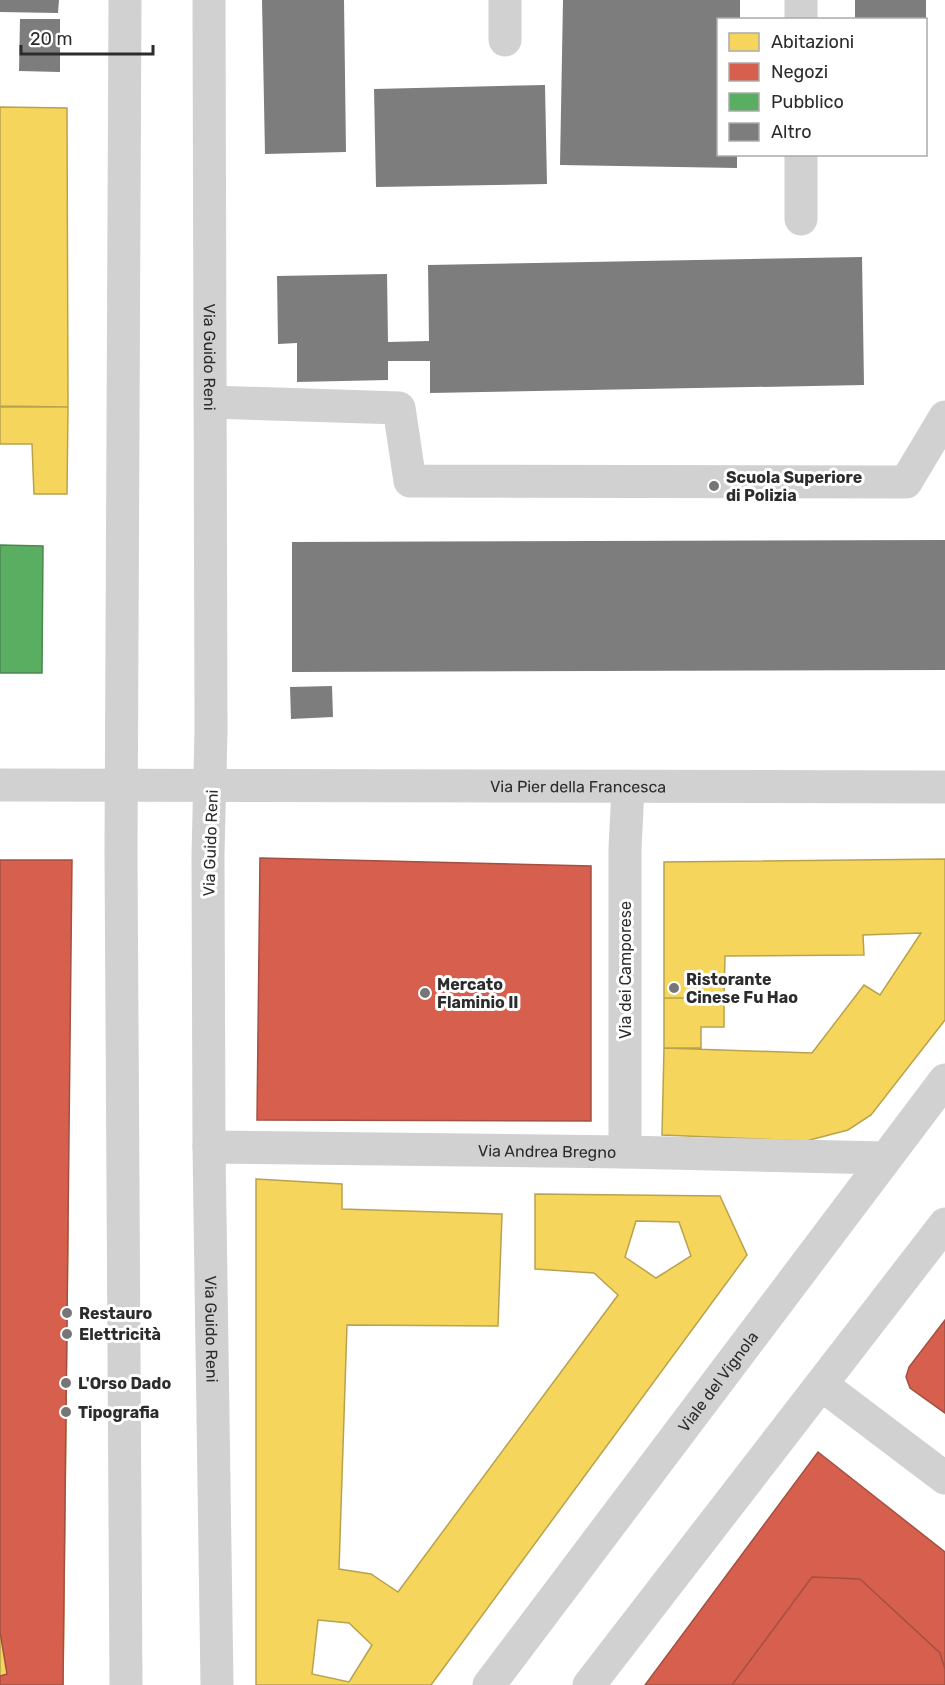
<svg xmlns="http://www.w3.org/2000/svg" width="945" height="1685" viewBox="0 0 945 1685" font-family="Rubik,sans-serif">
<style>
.homes{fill:#f6d55c;stroke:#b9a24e;stroke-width:1.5;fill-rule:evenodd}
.shops{fill:#d6604d;stroke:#a35043;stroke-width:1.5}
.public{fill:#5aae61;stroke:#4c8751;stroke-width:1.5}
.building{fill:#7d7d7d}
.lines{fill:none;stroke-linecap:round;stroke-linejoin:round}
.minor{stroke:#d1d1d1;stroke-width:33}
.poi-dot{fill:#767676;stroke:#fff;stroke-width:2}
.labels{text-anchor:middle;stroke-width:6;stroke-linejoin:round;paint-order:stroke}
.street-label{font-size:16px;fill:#2c2c2c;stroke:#fff}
.poi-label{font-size:16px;font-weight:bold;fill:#2c2c2c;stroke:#fff;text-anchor:start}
</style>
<rect width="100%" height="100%" fill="#fff"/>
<path class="homes" d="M 0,107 L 67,108 L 68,407 L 0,406 Z
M 0,407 L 68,407 L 67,494 L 34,494 L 32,444 L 0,444 Z
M 945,859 L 945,1020 L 871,1115 L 848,1130 L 806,1141 L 662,1135 L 664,1048 L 812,1053 L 864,985 L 880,995 L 921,933 L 863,935 L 864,955 L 725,956 L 724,998 L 664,998 L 664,862 Z
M 664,998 L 724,998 L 724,1027 L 701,1027 L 701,1048 L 664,1048 Z
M 256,1179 L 342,1184 L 342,1209 L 502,1214 L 498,1326 L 347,1325 L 339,1569 L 371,1574 L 398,1592 L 618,1295 L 594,1273 L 535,1269 L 535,1194 L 720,1196 L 747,1255 L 431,1685 L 256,1685 ZM 636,1221 L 679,1222 L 691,1256 L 656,1278 L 625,1257 ZM 318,1620 L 349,1623 L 372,1645 L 349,1682 L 312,1674 Z
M 0,1220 L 68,1222 L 67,1324 L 0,1322 Z
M 0,1322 L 67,1324 L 66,1424 L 0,1421 Z
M 0,1421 L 66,1424 L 63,1685 L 0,1685 Z"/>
<path class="shops" d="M 260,858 L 591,866 L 591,1121 L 257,1120 Z
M 0,860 L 72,860 L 63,1685 L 0,1685 L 0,1676 L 7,1674 L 0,1632 Z
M 945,1320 L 945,1413 L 910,1388 L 906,1377 L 909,1367 Z
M 945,1320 L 945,1413 L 910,1388 L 906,1377 L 909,1367 Z
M 818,1452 L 945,1552 L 945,1669 L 940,1653 L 860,1579 L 812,1577 L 732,1685 L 645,1685 Z
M 818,1452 L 945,1552 L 945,1685 L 645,1685 Z"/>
<path class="public" d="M 0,545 L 43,546 L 42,673 L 0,673 Z"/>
<path class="building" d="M 0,0 L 59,0 L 58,13 L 0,12 Z
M 262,0 L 344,0 L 346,152 L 265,154 Z
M 563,0 L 740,0 L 740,20 L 718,20 L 718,154 L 737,154 L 737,168 L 560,165 Z
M 855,0 L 926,0 L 926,20 L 855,20 Z
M 20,19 L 60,19 L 60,72 L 19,71 Z
M 545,85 L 547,184 L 376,187 L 374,89 Z
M 862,257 L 864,385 L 430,393 L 430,361 L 388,361 L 388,380 L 297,382 L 297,343 L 278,344 L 277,276 L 387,274 L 388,342 L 429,341 L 428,265 Z
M 945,540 L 945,670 L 292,672 L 292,542 Z
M 332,686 L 333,717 L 291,719 L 290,687 Z"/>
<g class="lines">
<g class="minor">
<path d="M 125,0 L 121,854 L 126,1685"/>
<path id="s1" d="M 209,0 L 211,731 L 208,855 L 209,1147 L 217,1685"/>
<path d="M 505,0 L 505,40"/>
<path d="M 801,0 L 801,20"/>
<path d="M 801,154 L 801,219"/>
<path d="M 211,402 L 399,408 L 410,481 L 906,482 L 945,417"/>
<path id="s2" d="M 0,785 L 945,787"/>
<path id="s3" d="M 209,1147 L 625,1152 L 885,1158"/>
<path d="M 625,1152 L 625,849 L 628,788"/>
<path d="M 822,1385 L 945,1478"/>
<path id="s4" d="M 489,1685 L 945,1080"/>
<path d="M 589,1685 L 945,1224"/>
</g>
</g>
<g class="poi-dot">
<circle cx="714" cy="486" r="6"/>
<circle cx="674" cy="988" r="6"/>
<circle cx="425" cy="993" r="6"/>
<circle cx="67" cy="1313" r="6"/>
<circle cx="67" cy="1334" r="6"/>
<circle cx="66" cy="1383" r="6"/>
<circle cx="66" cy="1412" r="6"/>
</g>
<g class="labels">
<g class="street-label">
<text dy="6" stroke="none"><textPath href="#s1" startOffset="357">Via Guido Reni</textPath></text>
<text dy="6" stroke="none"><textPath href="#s2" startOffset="578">Via Pier della Francesca</textPath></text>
<text transform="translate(210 843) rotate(-88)" y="6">Via Guido Reni</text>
<text transform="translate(625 970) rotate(-90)" y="6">Via dei Camporese</text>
<text dy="6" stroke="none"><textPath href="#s3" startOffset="338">Via Andrea Bregno</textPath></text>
<text dy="6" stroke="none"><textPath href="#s1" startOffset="1329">Via Guido Reni</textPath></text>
<text dy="6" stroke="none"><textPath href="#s4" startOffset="380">Viale del Vignola</textPath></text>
</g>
<g class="poi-label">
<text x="726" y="483">Scuola Superiore<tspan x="726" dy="18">di Polizia</tspan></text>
<text x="686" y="985">Ristorante<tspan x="686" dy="18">Cinese Fu Hao</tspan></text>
<text x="437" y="990">Mercato<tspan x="437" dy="18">Flaminio II</tspan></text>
<text x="79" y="1319">Restauro</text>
<text x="79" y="1340">Elettricità</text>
<text x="78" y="1389">L'Orso Dado</text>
<text x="78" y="1418">Tipografia</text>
</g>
</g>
<rect x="717" y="18" width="210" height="138" fill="#ffffff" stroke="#ababab" stroke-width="1.5"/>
<rect x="729" y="33" width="30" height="18" fill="#f6d55c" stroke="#ababab" stroke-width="1.5"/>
<text x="771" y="48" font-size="18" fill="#2c2c2c">Abitazioni</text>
<rect x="729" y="63" width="30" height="18" fill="#d6604d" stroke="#ababab" stroke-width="1.5"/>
<text x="771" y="78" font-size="18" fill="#2c2c2c">Negozi</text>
<rect x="729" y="93" width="30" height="18" fill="#5aae61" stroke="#ababab" stroke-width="1.5"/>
<text x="771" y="108" font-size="18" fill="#2c2c2c">Pubblico</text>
<rect x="729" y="123" width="30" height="18" fill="#7d7d7d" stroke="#ababab" stroke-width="1.5"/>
<text x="771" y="138" font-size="18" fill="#2c2c2c">Altro</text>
<path d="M21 45v9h132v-9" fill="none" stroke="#2c2c2c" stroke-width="3"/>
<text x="30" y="45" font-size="18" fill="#2c2c2c" stroke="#ffffff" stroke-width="4.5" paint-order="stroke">20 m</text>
</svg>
